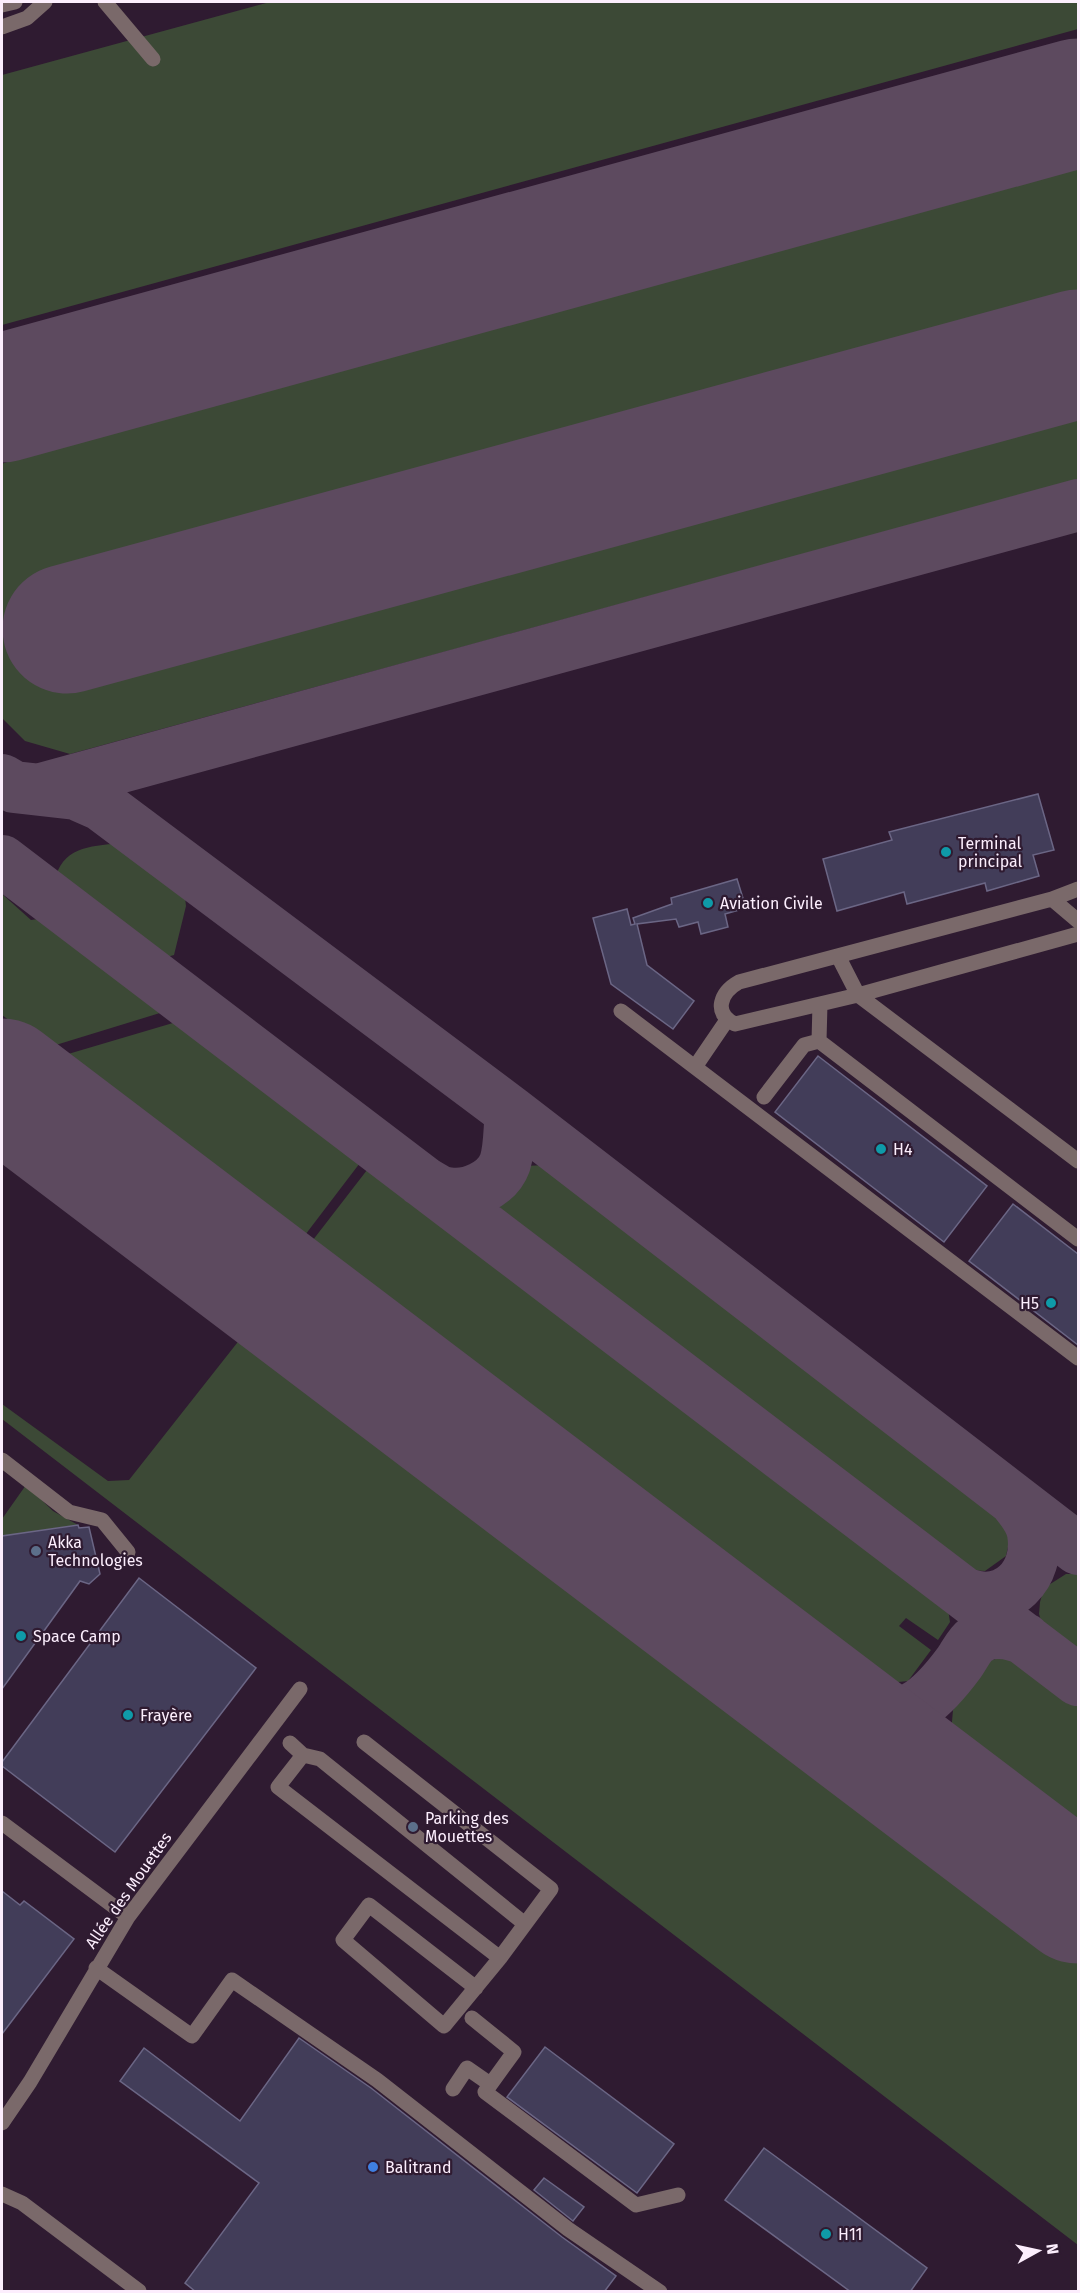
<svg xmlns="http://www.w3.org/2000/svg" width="1080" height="2293" viewBox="0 0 1080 2293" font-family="'Fira Sans',sans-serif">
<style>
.green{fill:#3c4936}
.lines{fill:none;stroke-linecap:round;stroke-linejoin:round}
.taxiway{stroke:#5d4a5f;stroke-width:52}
.runway{stroke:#5d4a5f;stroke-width:129}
.building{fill:#423d59;stroke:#6b6685;stroke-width:1.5}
.minor{stroke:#7a696a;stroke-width:15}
.culture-dot{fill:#0f9aa8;stroke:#2f1b31;stroke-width:2}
.service-dot{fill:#5c6f8a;stroke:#2f1b31;stroke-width:2}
.shop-dot{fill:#3f7fe0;stroke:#2f1b31;stroke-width:2}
.labels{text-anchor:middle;stroke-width:4.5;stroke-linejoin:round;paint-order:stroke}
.poi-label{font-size:16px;fill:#fceefd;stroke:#2f1b31;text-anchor:start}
.street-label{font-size:16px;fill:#fceefd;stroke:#2f1b31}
</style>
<rect width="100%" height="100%" fill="#2f1b31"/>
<path class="green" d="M 270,2 L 1078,2 L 1078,29 L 2,325 L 2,75 Z
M 1078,169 L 1078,479 L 70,754 L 25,741 L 2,718 L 2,464 L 4,463 Z
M 120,843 L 184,889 L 186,906 L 174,955 L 156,960 L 54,883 C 62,846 88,847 120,843 Z
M 2,894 L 31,920 L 54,917 L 173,1009 L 46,1048 L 2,1015 Z
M 183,1020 L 366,1155 L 299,1243 L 58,1057 Z
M 374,1161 L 935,1588 L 947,1602 L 950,1622 L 938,1640 L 906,1618 L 899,1626 L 931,1650 L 908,1681 L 889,1683 L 873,1680 L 306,1249 Z
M 546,1165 L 1003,1512 L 1011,1533 L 1006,1556 L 985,1571 L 955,1569 L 507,1225 L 499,1205 L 507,1183 L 525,1166 Z
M 252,1324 L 1078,1955 L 1078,2245 L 2,1419 L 2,1404 L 108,1481 L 129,1480 Z
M 26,1485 L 53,1511 L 78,1525 L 2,1536 L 2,1519 Z
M 1066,1574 L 1078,1574 L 1078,1665 L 1047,1640 L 1039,1614 L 1040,1602 L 1044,1588 Z
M 1009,1655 L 1034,1661 L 1078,1695 L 1078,1843 L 961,1754 L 951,1733 L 953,1710 L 989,1661 Z"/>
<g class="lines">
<path class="taxiway" d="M 2,780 L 14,787 L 76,794 L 101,805 L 511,1112 L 1078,1549
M 41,789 L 1078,505
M 2,861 L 1078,1680
M 422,1181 C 429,1185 439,1192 447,1193 C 468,1197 497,1185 505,1163 C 510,1147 509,1129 511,1112
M 966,1594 C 1007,1609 1040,1575 1033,1533 C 1031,1520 1023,1511 1015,1501
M 820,1703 C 835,1709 852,1716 869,1718 C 911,1721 936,1694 959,1663 C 964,1656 969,1645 976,1640 C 990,1629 1010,1633 1025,1639"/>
<path class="runway" d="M 2,398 L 1078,103
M 67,629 L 1078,354
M 2,1083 L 1078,1899"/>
</g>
<path class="building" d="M 1038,794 L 1054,850 L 1033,855 L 1039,876 L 987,891 L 985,883 L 907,904 L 904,892 L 837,911 L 823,859 L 892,840 L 889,832 Z
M 737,879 L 746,908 L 725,914 L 728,927 L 701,934 L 698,922 L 679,927 L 676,919 L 637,924 L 647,965 L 694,1001 L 673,1029 L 611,984 L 593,918 L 627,909 L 631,925 L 635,924 L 633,918 L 672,904 L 671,898 Z
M 818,1056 L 987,1186 L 944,1242 L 775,1112 Z
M 1013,1204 L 1078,1254 L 1078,1345 L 969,1261 Z
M 78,1525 L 79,1528 L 89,1527 L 100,1574 L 89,1584 L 80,1581 L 2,1689 L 2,1536 Z
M 139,1578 L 256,1668 L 115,1852 L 2,1766 L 2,1762 Z
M 2,1891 L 20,1905 L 24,1901 L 74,1939 L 2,2034 Z
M 299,2038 L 371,2088 L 562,2237 L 616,2276 L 604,2292 L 196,2292 L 185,2283 L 259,2183 L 120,2081 L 144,2048 L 240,2121 Z
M 545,2047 L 674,2144 L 637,2193 L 507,2097 Z
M 764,2148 L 927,2268 L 910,2292 L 851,2292 L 725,2200 Z
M 544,2178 L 584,2207 L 573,2221 L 534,2190 Z"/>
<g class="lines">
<path class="minor" d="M 105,2 L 153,59
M 2,5 L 15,2
M 2,27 L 27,18 L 45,2
M 1078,889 L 1052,899 L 739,982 C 721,992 712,1013 735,1024 L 858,995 L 1078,934
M 1052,899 L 1078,921
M 838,956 L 858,995 L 1078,1161
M 820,1004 L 819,1041 L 1078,1239
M 621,1011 L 1078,1358
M 695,1067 L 727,1020
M 764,1097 L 804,1045 L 819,1041
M 2,1460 L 69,1512 L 102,1520 L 128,1552
M 290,1743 L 303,1755 L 278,1787 L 500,1958 L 551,1889 L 364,1742
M 303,1755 L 320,1759 L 525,1924
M 2,1823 L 128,1917
M 96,1968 L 192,2036 L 232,1980 L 377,2080 L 568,2229 L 660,2292
M 476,1988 L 369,1905 L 343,1940 L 444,2026 L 500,1958
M 472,2018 L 514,2052 L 485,2092 L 636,2205 L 678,2195
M 453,2089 L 467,2068 L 490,2084
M 2,2123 L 30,2082 L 128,1917 L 300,1689
M 2,2194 L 22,2203 L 139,2291"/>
</g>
<g class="culture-dot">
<circle cx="946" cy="852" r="6"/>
<circle cx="708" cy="903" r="6"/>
<circle cx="881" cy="1149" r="6"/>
<circle cx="1051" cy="1303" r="6"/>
<circle cx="21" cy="1636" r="6"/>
<circle cx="128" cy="1715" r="6"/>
<circle cx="826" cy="2234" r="6"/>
</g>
<g class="service-dot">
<circle cx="36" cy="1551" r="6"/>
<circle cx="413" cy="1827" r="6"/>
</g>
<circle class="shop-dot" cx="373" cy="2167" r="6"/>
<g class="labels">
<g class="poi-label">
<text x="958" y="849">Terminal<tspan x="958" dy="18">principal</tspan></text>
<text x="720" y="909">Aviation Civile</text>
<text x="893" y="1155">H4</text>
<text x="1039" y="1309" text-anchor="end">H5</text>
<text x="48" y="1548">Akka<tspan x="48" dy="18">Technologies</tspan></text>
<text x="33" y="1642">Space Camp</text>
<text x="140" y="1721">Frayère</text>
<text x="425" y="1824">Parking des<tspan x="425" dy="18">Mouettes</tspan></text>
<text x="385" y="2173">Balitrand</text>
<text x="838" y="2240">H11</text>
</g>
<g class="street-label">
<text transform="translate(128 1890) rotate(-55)" y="6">Allée des Mouettes</text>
</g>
</g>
<rect width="1080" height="2293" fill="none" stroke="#fceefd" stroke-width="6"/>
<g transform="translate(1038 2251) rotate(82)" stroke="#2f1b31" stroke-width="4.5" paint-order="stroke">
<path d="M0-4.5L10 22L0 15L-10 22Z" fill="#fceefd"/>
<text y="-9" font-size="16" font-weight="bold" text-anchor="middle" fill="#fceefd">N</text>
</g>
</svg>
